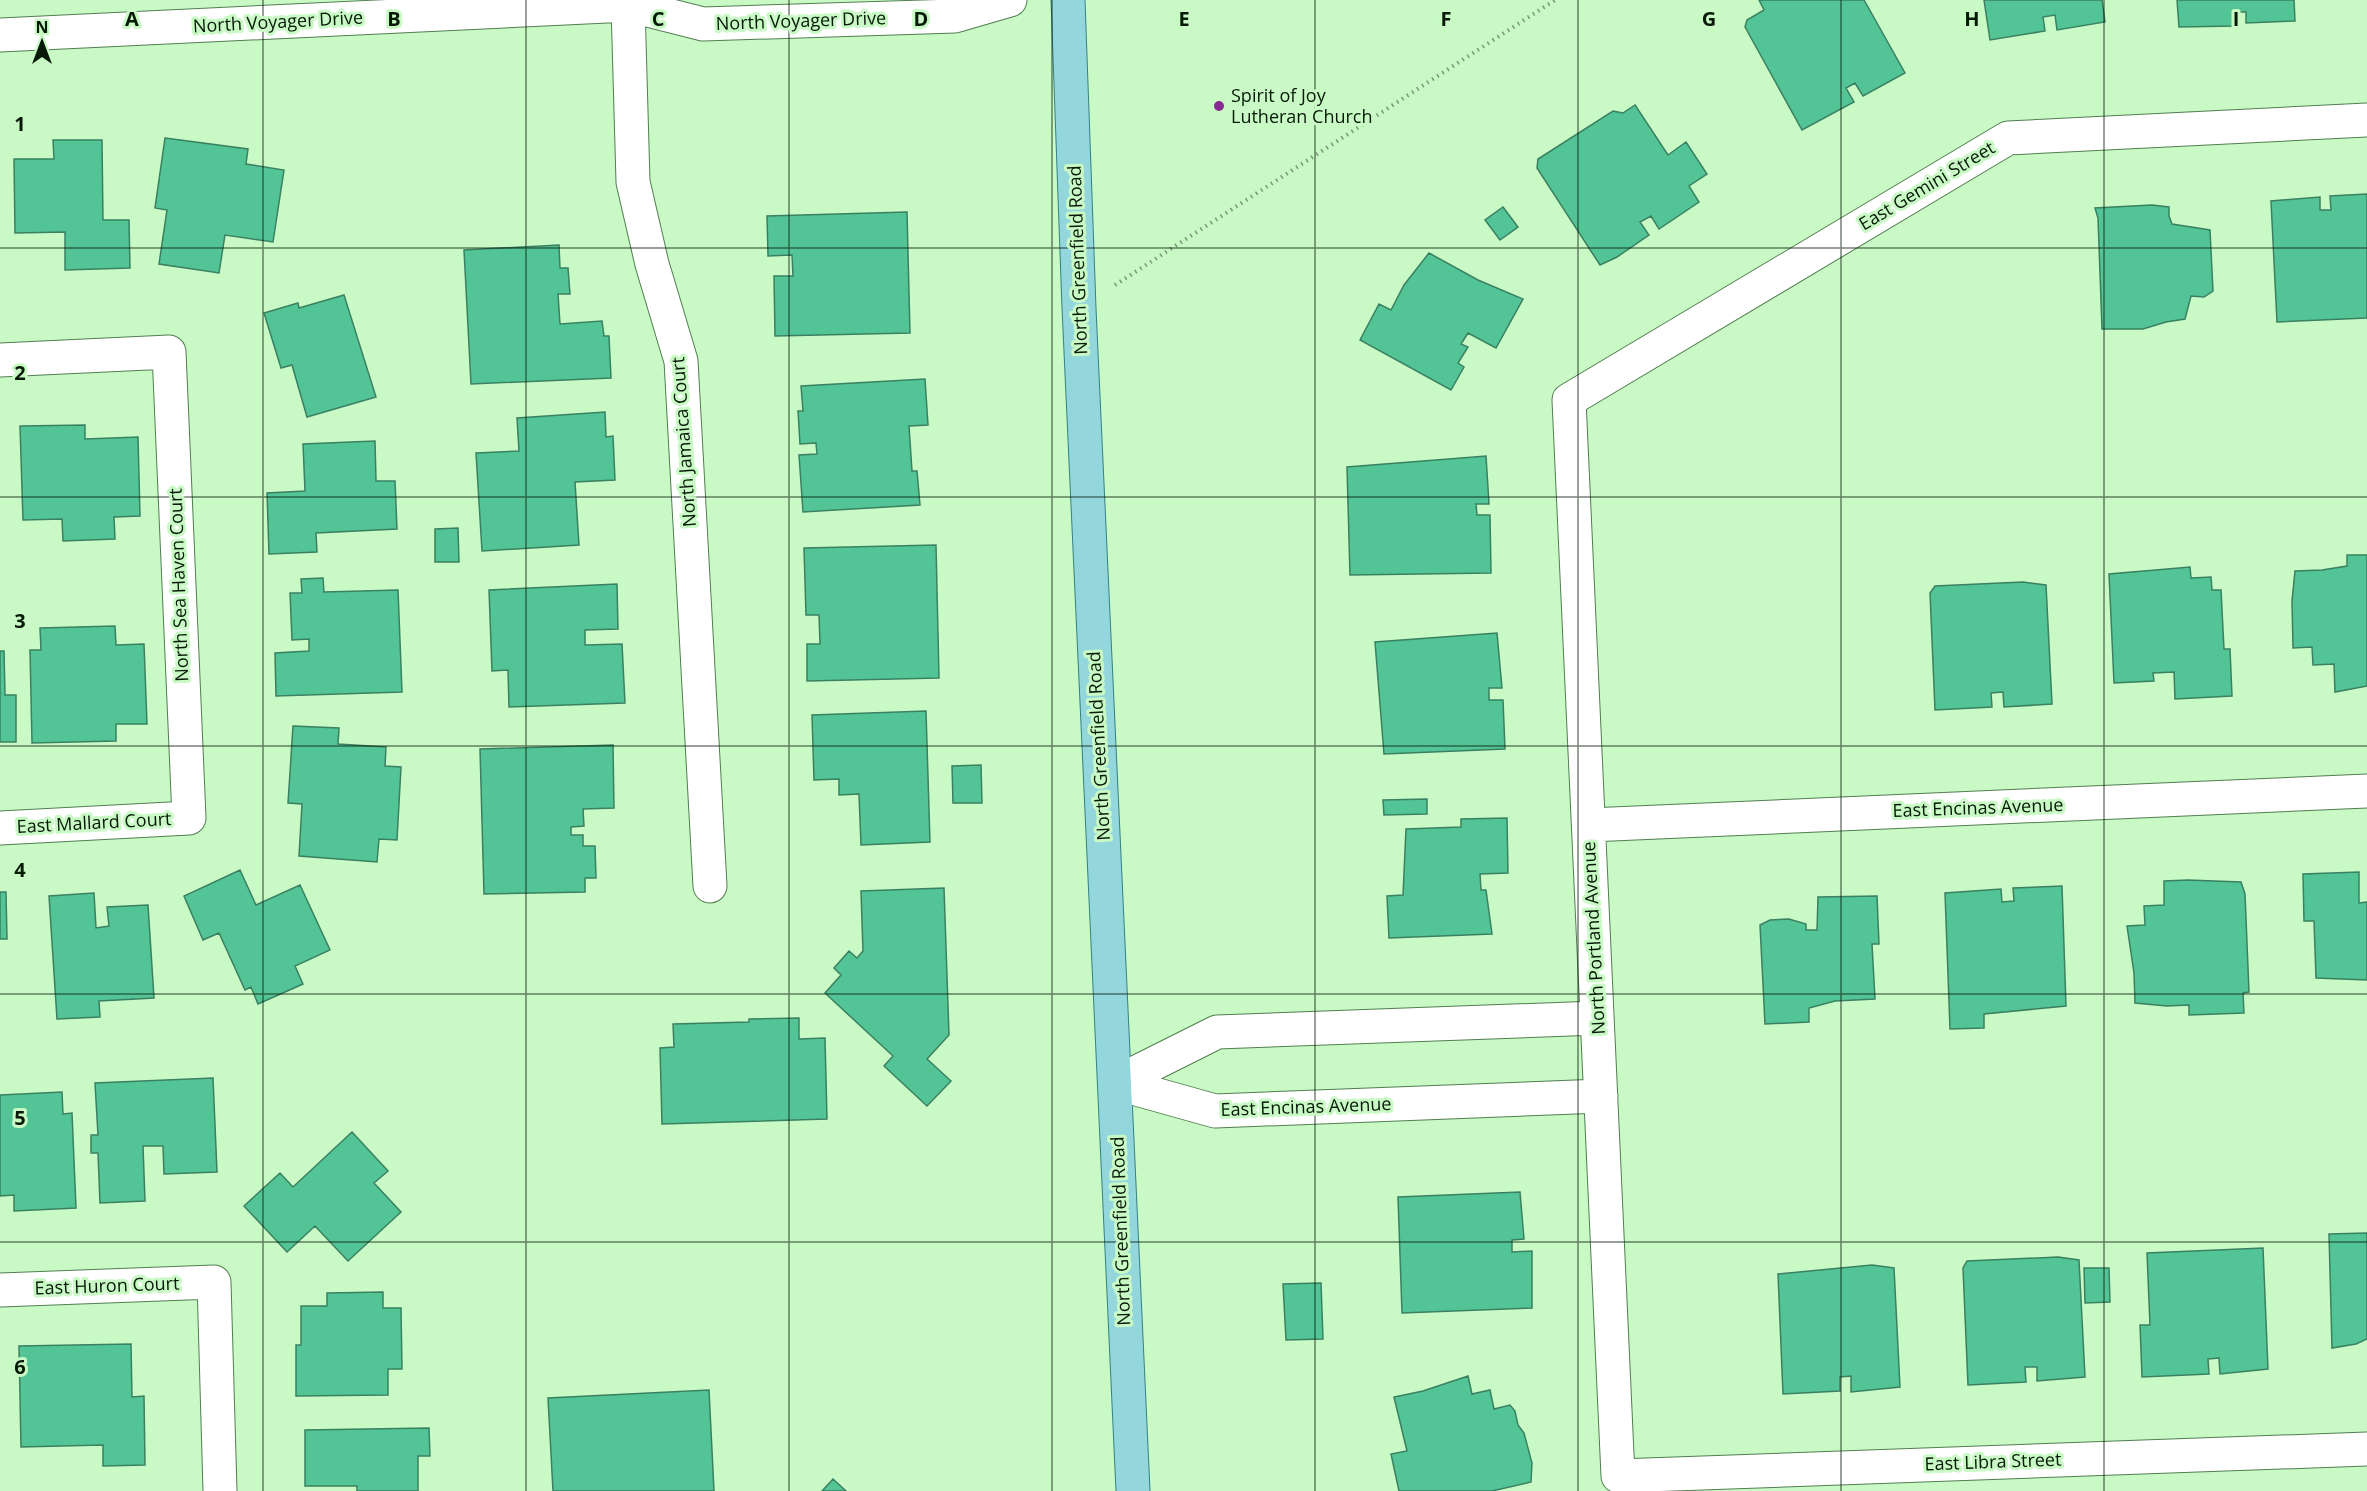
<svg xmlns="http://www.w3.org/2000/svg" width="2367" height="1491" viewBox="0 0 2367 1491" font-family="'Open Sans',sans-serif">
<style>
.building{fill:#53c495;stroke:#3a8162;stroke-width:1.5}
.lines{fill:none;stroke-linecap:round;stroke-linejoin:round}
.minor-casing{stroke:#527e50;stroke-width:35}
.major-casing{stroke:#338282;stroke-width:35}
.path{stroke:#769a74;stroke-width:4;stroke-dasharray:1.5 4.5;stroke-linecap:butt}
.minor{stroke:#fff;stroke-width:33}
.major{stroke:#93d6dc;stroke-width:33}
.grid{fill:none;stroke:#071907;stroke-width:1.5;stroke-opacity:0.55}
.poi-dot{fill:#872893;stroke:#c9fac5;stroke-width:2}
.labels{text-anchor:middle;stroke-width:6;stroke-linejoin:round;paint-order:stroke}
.street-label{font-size:18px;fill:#071907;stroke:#c9fac5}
.poi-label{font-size:18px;fill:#071907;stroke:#c9fac5;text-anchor:start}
.grid-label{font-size:20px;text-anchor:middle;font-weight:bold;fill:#071907;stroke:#c9fac5;stroke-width:6;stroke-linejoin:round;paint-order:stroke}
</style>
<rect width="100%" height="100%" fill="#c9fac5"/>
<path class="building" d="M 1759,0 L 1864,0 L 1905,73 L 1863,96 L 1855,83 L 1846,88 L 1854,102 L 1802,130 L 1745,27 L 1747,20 L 1764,10 Z
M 1984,0 L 2102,0 L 2105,22 L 2057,30 L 2055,15 L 2043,17 L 2045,31 L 1990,40 Z
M 2177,0 L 2294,0 L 2295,21 L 2246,23 L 2246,12 L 2235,12 L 2235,26 L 2179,27 Z
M 1635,105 L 1668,155 L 1686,142 L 1707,174 L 1689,186 L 1699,202 L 1659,229 L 1651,216 L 1640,222 L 1649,235 L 1617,257 L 1600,265 L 1537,168 L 1538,159 L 1613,111 L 1623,113 Z
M 165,138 L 248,149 L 246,164 L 284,170 L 273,242 L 225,235 L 219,273 L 159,264 L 167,210 L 155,208 Z
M 53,140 L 102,140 L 103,220 L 129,220 L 130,268 L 65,270 L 65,232 L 15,233 L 14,159 L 54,159 Z
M 2367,194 L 2367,318 L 2277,322 L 2271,201 L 2320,197 L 2320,210 L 2331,210 L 2330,196 Z
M 2152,205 L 2169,207 L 2169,216 L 2172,224 L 2210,230 L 2213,291 L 2204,297 L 2191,296 L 2185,319 L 2166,322 L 2143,329 L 2102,329 L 2098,218 L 2095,208 Z
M 1503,207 L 1518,227 L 1500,240 L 1485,220 Z
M 907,212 L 910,333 L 775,336 L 774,276 L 793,276 L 792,255 L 768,256 L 767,216 Z
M 559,245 L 560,268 L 568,268 L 570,294 L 558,294 L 560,324 L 602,321 L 604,336 L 609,336 L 611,378 L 471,384 L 464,250 Z
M 1429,253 L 1478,280 L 1523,299 L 1496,348 L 1468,333 L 1461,344 L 1468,347 L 1458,363 L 1464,367 L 1451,390 L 1360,340 L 1379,304 L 1391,310 L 1404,285 Z
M 344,295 L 376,397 L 307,417 L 292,365 L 281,368 L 264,313 L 298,303 L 299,308 Z
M 925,379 L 928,425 L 909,426 L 912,471 L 917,471 L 920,505 L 803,512 L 799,455 L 817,454 L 816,443 L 800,444 L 798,411 L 803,411 L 801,386 Z
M 605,412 L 606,437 L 613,436 L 615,480 L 575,482 L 579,545 L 482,551 L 476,453 L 519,451 L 517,418 Z
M 85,425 L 85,439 L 138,437 L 140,516 L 114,517 L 115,539 L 63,541 L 62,519 L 23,520 L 20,426 Z
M 375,441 L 376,481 L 395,481 L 397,529 L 316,533 L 317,552 L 269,554 L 267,493 L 305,491 L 303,444 Z
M 1486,456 L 1489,504 L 1476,504 L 1477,515 L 1490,515 L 1491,573 L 1350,575 L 1347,467 Z
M 458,528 L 459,562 L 435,562 L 435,529 Z
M 936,545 L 939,678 L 807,681 L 807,644 L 820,644 L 819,615 L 806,615 L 804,548 Z
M 2347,555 L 2367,555 L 2367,686 L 2335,692 L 2334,664 L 2313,665 L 2312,647 L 2293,648 L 2292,601 L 2295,571 L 2322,570 L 2347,566 Z
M 2190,567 L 2191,578 L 2211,577 L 2212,590 L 2221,590 L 2224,649 L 2230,649 L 2232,696 L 2175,699 L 2174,672 L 2153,673 L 2154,681 L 2114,683 L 2109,574 Z
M 323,578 L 324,592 L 398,590 L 402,692 L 276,696 L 275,653 L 309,651 L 309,639 L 292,640 L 290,593 L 302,593 L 301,579 Z
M 2023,582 L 2046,585 L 2052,704 L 2004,707 L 2003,692 L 1991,693 L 1992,707 L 1935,710 L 1930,593 L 1935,586 Z
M 617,584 L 618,629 L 585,630 L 585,645 L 622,644 L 625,703 L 509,707 L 508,670 L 492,671 L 489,590 Z
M 115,626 L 116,645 L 144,644 L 147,724 L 116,724 L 116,741 L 32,743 L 30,650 L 41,650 L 40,628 Z
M 1497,633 L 1502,688 L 1489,688 L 1489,700 L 1503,700 L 1505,749 L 1384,754 L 1375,642 Z
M 0,651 L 4,651 L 5,695 L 16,695 L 16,742 L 0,742 Z
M 926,711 L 930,842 L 861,845 L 859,794 L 839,795 L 839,779 L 814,780 L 812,715 Z
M 293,726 L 339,728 L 338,744 L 386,747 L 385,766 L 401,767 L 397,840 L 379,839 L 377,862 L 299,856 L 302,804 L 288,803 Z
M 613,745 L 614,808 L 583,809 L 584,826 L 571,827 L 571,835 L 583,835 L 583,846 L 595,846 L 596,878 L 585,878 L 585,892 L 484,894 L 480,749 Z
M 981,765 L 982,803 L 953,803 L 952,766 Z
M 1427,799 L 1427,814 L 1384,815 L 1383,800 Z
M 1507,818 L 1508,873 L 1480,874 L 1481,890 L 1486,890 L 1492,934 L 1389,938 L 1387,896 L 1403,895 L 1406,829 L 1461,827 L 1461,819 Z
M 240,870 L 256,905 L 300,885 L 330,950 L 295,966 L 303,984 L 258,1004 L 251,987 L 245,990 L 219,933 L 203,940 L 184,896 Z
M 2359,872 L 2359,903 L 2367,902 L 2367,980 L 2316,978 L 2314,921 L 2304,921 L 2303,874 Z
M 2188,880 L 2241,882 L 2245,894 L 2249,992 L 2243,993 L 2244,1013 L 2189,1015 L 2189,1005 L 2167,1006 L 2135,1003 L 2134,973 L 2127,926 L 2145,925 L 2144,906 L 2164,905 L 2164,881 Z
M 2062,886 L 2066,1006 L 1984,1014 L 1984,1028 L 1950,1029 L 1945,893 L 2001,889 L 2002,902 L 2014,901 L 2013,888 Z
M 944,888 L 949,1035 L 927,1059 L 951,1081 L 927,1106 L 884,1066 L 893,1056 L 825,993 L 841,975 L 834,968 L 849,951 L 857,958 L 863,951 L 861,891 Z
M 0,892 L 6,892 L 7,939 L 0,939 Z
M 94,893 L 96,928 L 109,926 L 107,907 L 148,905 L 154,998 L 99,1001 L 100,1017 L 57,1019 L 49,896 Z
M 1877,896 L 1879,944 L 1872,944 L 1875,999 L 1835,1001 L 1809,1008 L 1809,1022 L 1765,1024 L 1760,925 L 1770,920 L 1789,919 L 1806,924 L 1806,930 L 1817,930 L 1818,897 Z
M 799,1018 L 799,1039 L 825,1038 L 827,1119 L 662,1124 L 660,1048 L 674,1047 L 673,1024 L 749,1022 L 749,1019 Z
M 213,1078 L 217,1172 L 164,1174 L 163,1146 L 143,1146 L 145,1201 L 100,1203 L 98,1153 L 91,1153 L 91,1135 L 98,1135 L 95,1083 Z
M 62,1092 L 63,1114 L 72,1113 L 76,1208 L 14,1211 L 14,1195 L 0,1196 L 0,1095 Z
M 352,1132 L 388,1171 L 374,1183 L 401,1212 L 348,1261 L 315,1226 L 287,1252 L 244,1206 L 280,1173 L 293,1187 Z
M 1520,1192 L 1524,1239 L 1512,1240 L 1512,1252 L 1532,1251 L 1532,1308 L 1402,1313 L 1398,1197 Z
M 2367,1233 L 2367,1339 L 2356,1344 L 2332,1348 L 2329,1234 Z
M 2263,1248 L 2268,1369 L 2220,1374 L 2219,1358 L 2208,1359 L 2209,1374 L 2142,1377 L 2140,1325 L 2150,1325 L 2147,1253 Z
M 2058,1257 L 2079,1260 L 2085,1377 L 2037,1381 L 2037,1367 L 2025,1367 L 2026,1382 L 1968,1385 L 1963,1268 L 1967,1261 Z
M 1872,1265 L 1894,1268 L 1900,1387 L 1851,1392 L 1851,1376 L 1840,1377 L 1840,1391 L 1783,1394 L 1778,1274 Z
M 2084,1268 L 2109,1268 L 2110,1302 L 2085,1303 Z
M 1321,1283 L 1323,1339 L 1286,1340 L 1283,1284 Z
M 383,1292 L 383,1308 L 401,1308 L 402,1369 L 388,1369 L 388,1395 L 296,1396 L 296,1345 L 301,1345 L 301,1306 L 327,1306 L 327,1293 Z
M 131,1344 L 132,1397 L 144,1396 L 145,1465 L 103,1466 L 103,1445 L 21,1447 L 19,1346 Z
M 1468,1376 L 1472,1394 L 1490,1390 L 1494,1409 L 1510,1405 L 1515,1411 L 1518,1425 L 1524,1433 L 1532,1463 L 1531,1482 L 1492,1491 L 1399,1491 L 1391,1454 L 1407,1451 L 1394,1397 L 1423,1391 Z
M 709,1390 L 714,1491 L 553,1491 L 548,1398 Z
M 429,1428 L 430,1456 L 418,1456 L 418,1491 L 357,1491 L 357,1486 L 305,1486 L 305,1430 Z
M 833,1479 L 846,1491 L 822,1491 Z"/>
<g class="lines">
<g class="minor-casing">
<path id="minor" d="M 628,5 L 633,182 L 652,264 L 681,361 L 710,886
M 0,35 L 628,5 L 703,24 L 955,16 L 1010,0
M 2367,120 L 2008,138 L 1569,400 L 1618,1476 L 2367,1449
M 0,360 L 169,352 L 189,818 L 0,828
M 1589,825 L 2367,791
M 1115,1083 L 1217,1032 L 1597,1018
M 1115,1083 L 1215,1111 L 1601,1096
M 0,1290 L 214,1282 L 220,1491"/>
</g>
<g class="major-casing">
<path id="major" d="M 1068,0 L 1079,308 L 1133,1491"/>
</g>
<path class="path" d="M 1115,285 L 1555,0"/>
<use href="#minor" class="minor"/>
<use href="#major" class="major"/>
</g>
<path class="grid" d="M 263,0 L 263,1491M 526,0 L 526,1491M 789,0 L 789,1491M 1052,0 L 1052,1491M 1315,0 L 1315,1491M 1578,0 L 1578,1491M 1841,0 L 1841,1491M 2104,0 L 2104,1491M 0,248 L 2367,248M 0,497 L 2367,497M 0,746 L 2367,746M 0,994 L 2367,994M 0,1242 L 2367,1242"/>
<circle class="poi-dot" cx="1219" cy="106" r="6"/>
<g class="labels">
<g class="street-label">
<text transform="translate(801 21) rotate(-2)" y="6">North Voyager Drive</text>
<text transform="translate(278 22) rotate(-3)" y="6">North Voyager Drive</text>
<text transform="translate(1927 186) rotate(-31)" y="6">East Gemini Street</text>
<text transform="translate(1078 260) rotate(-92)" y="6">North Greenfield Road</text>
<text transform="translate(684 442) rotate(-94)" y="6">North Jamaica Court</text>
<text transform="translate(179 585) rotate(-92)" y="6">North Sea Haven Court</text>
<text transform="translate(1099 746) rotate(-93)" y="6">North Greenfield Road</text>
<text transform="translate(1978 808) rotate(-2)" y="6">East Encinas Avenue</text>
<text transform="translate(94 823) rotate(-3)" y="6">East Mallard Court</text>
<text transform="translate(1594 938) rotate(-93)" y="6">North Portland Avenue</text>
<text transform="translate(1306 1107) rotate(-2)" y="6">East Encinas Avenue</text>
<text transform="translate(1121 1231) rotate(-92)" y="6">North Greenfield Road</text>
<text transform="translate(107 1286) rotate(-2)" y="6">East Huron Court</text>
<text transform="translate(1993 1462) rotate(-2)" y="6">East Libra Street</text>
</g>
<g class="poi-label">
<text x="1231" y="102">Spirit of Joy<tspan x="1231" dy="21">Lutheran Church</tspan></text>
</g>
</g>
<g class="grid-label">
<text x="132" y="26">A</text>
<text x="394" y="26">B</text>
<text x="658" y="26">C</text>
<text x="921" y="26">D</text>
<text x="1184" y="26">E</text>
<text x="1446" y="26">F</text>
<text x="1709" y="26">G</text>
<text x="1972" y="26">H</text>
<text x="2236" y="26">I</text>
<text x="20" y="131">1</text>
<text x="20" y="380">2</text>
<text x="20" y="628">3</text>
<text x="20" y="877">4</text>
<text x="20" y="1125">5</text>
<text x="20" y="1374">6</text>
</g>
<g transform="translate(42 42)" stroke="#c9fac5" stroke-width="4.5" paint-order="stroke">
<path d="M0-4.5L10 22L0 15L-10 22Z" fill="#071907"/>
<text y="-9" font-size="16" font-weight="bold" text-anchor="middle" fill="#071907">N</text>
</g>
</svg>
